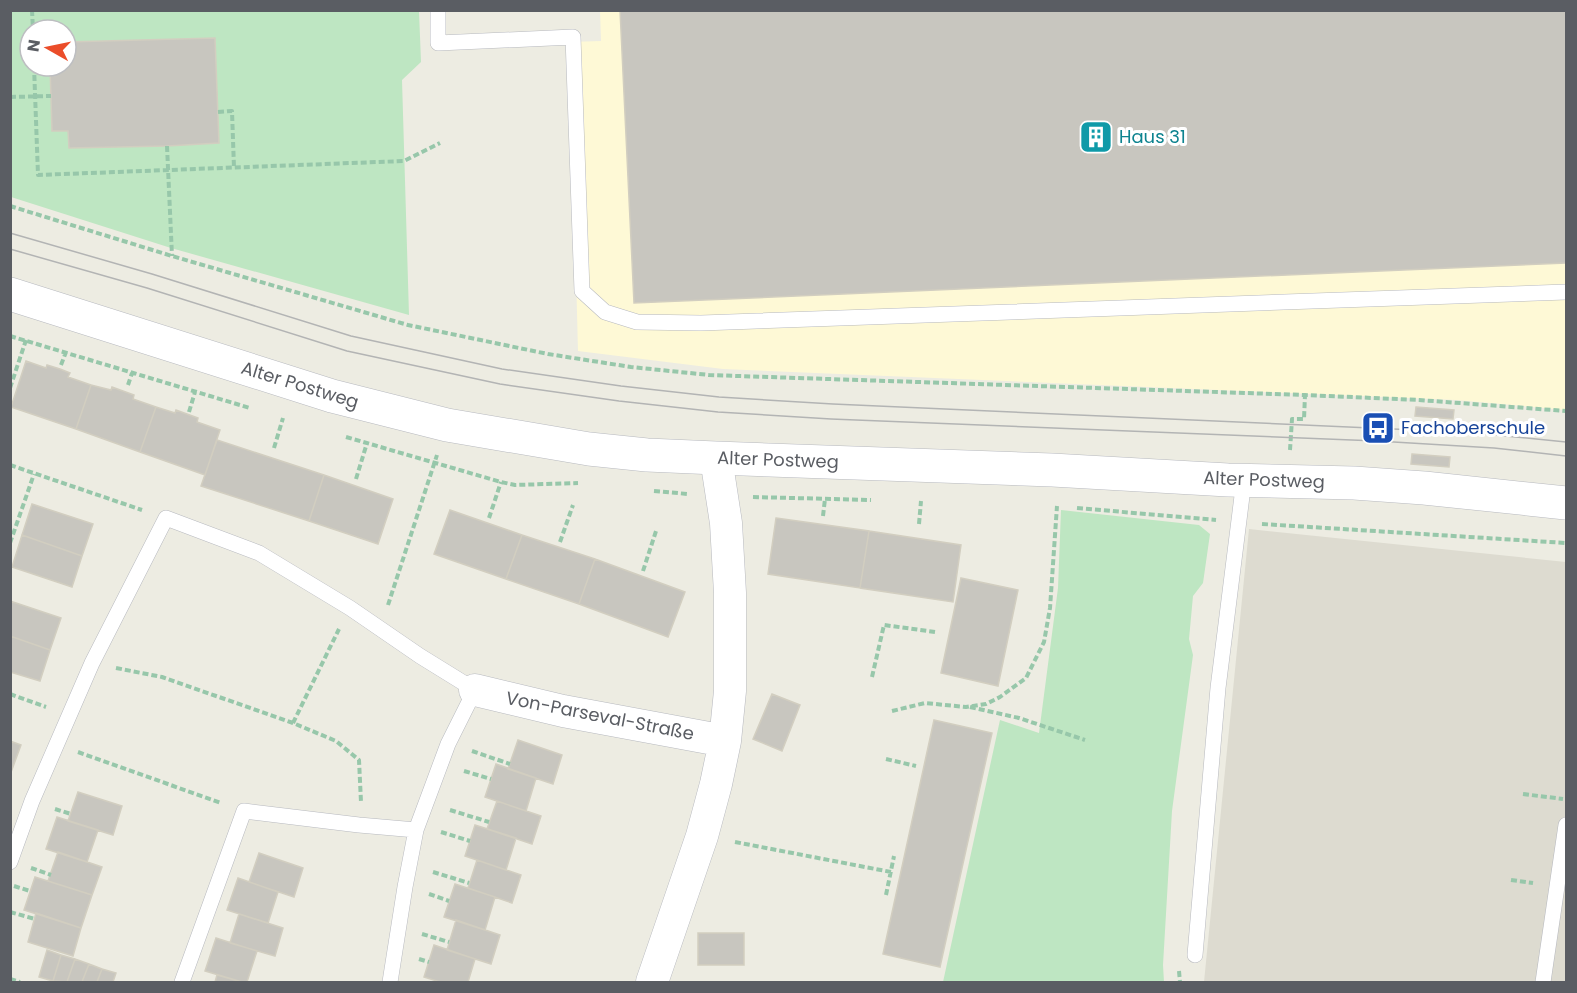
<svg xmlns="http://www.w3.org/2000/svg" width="1577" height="993" viewBox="0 0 1577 993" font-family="Poppins,sans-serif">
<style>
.commercial{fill:#fef9d6}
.education{fill:#dddbd0}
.green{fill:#bee6c2;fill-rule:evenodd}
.building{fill:#c8c6bf;stroke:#d2cec0;stroke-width:1.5}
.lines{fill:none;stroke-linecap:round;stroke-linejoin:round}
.service-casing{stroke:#b7b9bf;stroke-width:16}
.minor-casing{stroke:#b7b9bf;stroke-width:33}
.tertiary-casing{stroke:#b7b9bf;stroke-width:34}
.path{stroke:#97c7aa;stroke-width:4;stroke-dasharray:6 3;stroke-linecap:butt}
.service{stroke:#fff;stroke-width:15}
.minor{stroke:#fff;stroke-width:32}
.tertiary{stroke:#fff;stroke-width:33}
.tram{stroke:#b3b4b4;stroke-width:1.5}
.labels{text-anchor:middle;stroke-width:6;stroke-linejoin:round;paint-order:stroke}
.culture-label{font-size:18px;fill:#0d838f;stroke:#fff;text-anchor:start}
.street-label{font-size:18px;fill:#5a5d63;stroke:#fff}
.transit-label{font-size:18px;fill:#164399;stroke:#fff;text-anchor:start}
</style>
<rect width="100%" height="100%" fill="#edece2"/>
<path class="commercial" d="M 600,10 L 1566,11 L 1566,410 L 1456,400 L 723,369 L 578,351 L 570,42 L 601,41 Z"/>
<path class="education" d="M 1249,529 L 1566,562 L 1566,982 L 1204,982 Z"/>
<path class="green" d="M 11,11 L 419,11 L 421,62 L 402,80 L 409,315 L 171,248 L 11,197 ZM 30,30 L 66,30 L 66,66 L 30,66 Z
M 1061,510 L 1199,525 L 1210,534 L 1203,583 L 1193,596 L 1189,639 L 1193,655 L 1172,811 L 1163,965 L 1164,982 L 943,982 L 1000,720 L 1039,733 L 1058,588 Z"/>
<path class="building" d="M 620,10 L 1566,10 L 1566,263 L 634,303 Z
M 215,38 L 219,143 L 167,146 L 69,148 L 68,131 L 52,131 L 50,66 L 66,66 L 66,61 L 67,61 L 66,42 Z
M 26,361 L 46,368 L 47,365 L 60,369 L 70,373 L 68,377 L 91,385 L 76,429 L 11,407 Z
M 91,385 L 111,390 L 112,387 L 134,395 L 133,399 L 156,407 L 140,452 L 76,429 Z
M 156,407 L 175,413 L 176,410 L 198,418 L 197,422 L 220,430 L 205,475 L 140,452 Z
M 1416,407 L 1454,410 L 1453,419 L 1415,416 Z
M 217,440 L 324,475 L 309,521 L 201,486 Z
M 1412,454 L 1450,457 L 1449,467 L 1411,464 Z
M 324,475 L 393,499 L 378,544 L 309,521 Z
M 32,504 L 93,524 L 82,556 L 22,535 Z
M 450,510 L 522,535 L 506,579 L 434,554 Z
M 776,518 L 869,531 L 860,588 L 768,574 Z
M 869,531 L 961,545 L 953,602 L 860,588 Z
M 22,535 L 82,556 L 72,587 L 12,567 Z
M 522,535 L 595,559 L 579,604 L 506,579 Z
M 595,559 L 685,592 L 668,637 L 579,604 Z
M 961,578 L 1018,590 L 998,686 L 941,673 Z
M 10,601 L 61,618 L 50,650 L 10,636 Z
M 10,636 L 50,650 L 40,681 L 10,672 Z
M 772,694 L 800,705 L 782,751 L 753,739 Z
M 934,720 L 992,733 L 940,967 L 883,954 Z
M 518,740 L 562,755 L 553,784 L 508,769 Z
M 10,741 L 21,745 L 10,775 Z
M 496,764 L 536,778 L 526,811 L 485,797 Z
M 78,792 L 122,806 L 113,835 L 68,821 Z
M 497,801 L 541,816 L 532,844 L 487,829 Z
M 57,817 L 98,830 L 87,862 L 46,849 Z
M 475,825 L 516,838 L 506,870 L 465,856 Z
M 58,852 L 102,867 L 92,895 L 48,881 Z
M 259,853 L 303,868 L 294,897 L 249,882 Z
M 477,860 L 521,875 L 512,903 L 468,888 Z
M 35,877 L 92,895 L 81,928 L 24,910 Z
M 238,878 L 278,892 L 268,923 L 227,910 Z
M 455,884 L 495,897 L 485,930 L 444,917 Z
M 36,913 L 81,928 L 73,956 L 28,942 Z
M 239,914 L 283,928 L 275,956 L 230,943 Z
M 456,920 L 500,935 L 491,964 L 447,950 Z
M 698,933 L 744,933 L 744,965 L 698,965 Z
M 216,938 L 257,951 L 247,982 L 242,982 L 205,971 Z
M 434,945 L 475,959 L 468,982 L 440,982 L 424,977 Z
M 47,950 L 61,955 L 53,981 L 39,977 Z
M 61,955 L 75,959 L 67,982 L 53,981 Z
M 75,959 L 89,964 L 82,982 L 67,982 Z
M 89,964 L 102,969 L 97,982 L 82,982 Z
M 102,969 L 116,973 L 113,982 L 97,982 Z
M 217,975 L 242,982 L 215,982 Z"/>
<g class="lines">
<g class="service-casing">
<path id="service" d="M 438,10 L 438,43 L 573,37 L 582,291 L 605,312 L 637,322 L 701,323 L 1566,292
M 10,862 L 32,801 L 92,663 L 166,518 L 259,553 L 350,608 L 420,656 L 475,690 L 448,744 L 416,830 L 405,887 L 390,982
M 1195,955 L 1218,688 L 1244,480
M 182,982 L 244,811 L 359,825 L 416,830
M 1543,982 L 1566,825"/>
</g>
<g class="minor-casing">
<path id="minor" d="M 475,690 L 563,711 L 725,741
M 652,982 L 702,836 L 716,784 L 725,741 L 730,691 L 730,593 L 726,523 L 716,458"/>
</g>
<g class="tertiary-casing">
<path id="tertiary" d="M 10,294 L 332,396 L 447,425 L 589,449 L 647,455 L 716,458 L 1052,470 L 1228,480 L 1354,483 L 1424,488 L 1566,503"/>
</g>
<path class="path" d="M 32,10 L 33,30
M 34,66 L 38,175 L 404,161 L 440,143
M 10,97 L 51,96
M 218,112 L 232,111 L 234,168
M 167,146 L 172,256
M 10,206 L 172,256 L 408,325 L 548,354 L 631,367 L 709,375 L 1305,395 L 1419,400 L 1566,411
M 10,336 L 250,408
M 61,365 L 66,352
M 128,385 L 132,373
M 10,388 L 26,340
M 189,412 L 195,392
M 346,437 L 501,482 L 515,485 L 578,483
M 274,448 L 283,418
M 1290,450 L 1292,419 L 1304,419 L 1305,395
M 10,465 L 142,510
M 356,479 L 367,443
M 654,491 L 688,494
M 753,497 L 871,500
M 1077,508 L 1216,520
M 823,516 L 825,499
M 489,518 L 501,482
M 919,524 L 921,501
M 1262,524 L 1566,543
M 560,542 L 573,505
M 10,543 L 34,474
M 643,571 L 656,531
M 388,605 L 437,455
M 116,668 L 162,677 L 293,723 L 336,741 L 359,760 L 361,802
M 872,677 L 884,625 L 935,632
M 10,694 L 46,707
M 970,707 L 1019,718 L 1085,740
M 892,711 L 925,703 L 966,707 L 986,704 L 1000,697 L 1026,678 L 1044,642 L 1050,608 L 1057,506
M 293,723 L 339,629
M 472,751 L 510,764
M 78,752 L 221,803
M 886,759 L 916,766
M 464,771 L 491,779
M 1523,794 L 1563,799
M 55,809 L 71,814
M 450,810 L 489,822
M 441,832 L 470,841
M 735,842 L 891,872
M 31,868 L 51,875
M 433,872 L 469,883
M 1511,880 L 1533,883
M 14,886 L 30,891
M 429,894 L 449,901
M 886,895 L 894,856
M 10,912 L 35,919
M 422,934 L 449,942
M 419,959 L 429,962
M 1179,971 L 1180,982
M 10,979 L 20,982"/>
<use href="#service" class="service"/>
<use href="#minor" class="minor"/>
<use href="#tertiary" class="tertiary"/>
<path class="tram" d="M 10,233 L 152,274 L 351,336 L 502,369 L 621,386 L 719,397 L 833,404 L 1438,431 L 1495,435 L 1566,442
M 10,249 L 147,288 L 347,351 L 500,384 L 619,401 L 718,412 L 831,419 L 1377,441 L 1494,448 L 1566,456"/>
</g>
<defs>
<g id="building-square" transform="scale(1.725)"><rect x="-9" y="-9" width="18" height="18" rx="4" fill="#0f9aa8" stroke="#fff"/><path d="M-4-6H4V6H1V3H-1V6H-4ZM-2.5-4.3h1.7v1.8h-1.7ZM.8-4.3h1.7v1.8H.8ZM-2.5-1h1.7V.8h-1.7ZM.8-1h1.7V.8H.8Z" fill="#fff"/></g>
<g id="bus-square" transform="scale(1.725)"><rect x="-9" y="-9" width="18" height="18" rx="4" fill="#1a4fb4" stroke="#fff"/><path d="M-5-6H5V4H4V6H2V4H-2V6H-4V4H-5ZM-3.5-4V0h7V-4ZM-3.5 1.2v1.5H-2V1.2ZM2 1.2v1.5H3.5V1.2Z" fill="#fff"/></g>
</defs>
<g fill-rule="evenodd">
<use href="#building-square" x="1096" y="137"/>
<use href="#bus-square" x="1378" y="428"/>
</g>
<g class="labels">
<g class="culture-label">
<text x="1119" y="143">Haus 31</text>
</g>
<g class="street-label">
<text transform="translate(300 385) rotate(17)" y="6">Alter Postweg</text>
<text transform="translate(778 460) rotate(2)" y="6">Alter Postweg</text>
<text transform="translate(1264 480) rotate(2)" y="6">Alter Postweg</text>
<text transform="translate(600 716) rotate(11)" y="6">Von-Parseval-Straße</text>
</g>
<g class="transit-label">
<text x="1401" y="434">Fachoberschule</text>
</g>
</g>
<rect width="1577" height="993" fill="none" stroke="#5a5d63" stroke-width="24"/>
<g transform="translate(48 48) rotate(279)"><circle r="28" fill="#ffffff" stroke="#bdbec1" stroke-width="1.5"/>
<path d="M0-4.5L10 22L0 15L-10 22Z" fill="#eb4d2a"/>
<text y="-9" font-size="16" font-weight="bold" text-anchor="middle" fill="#5a5d63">N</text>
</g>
</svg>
